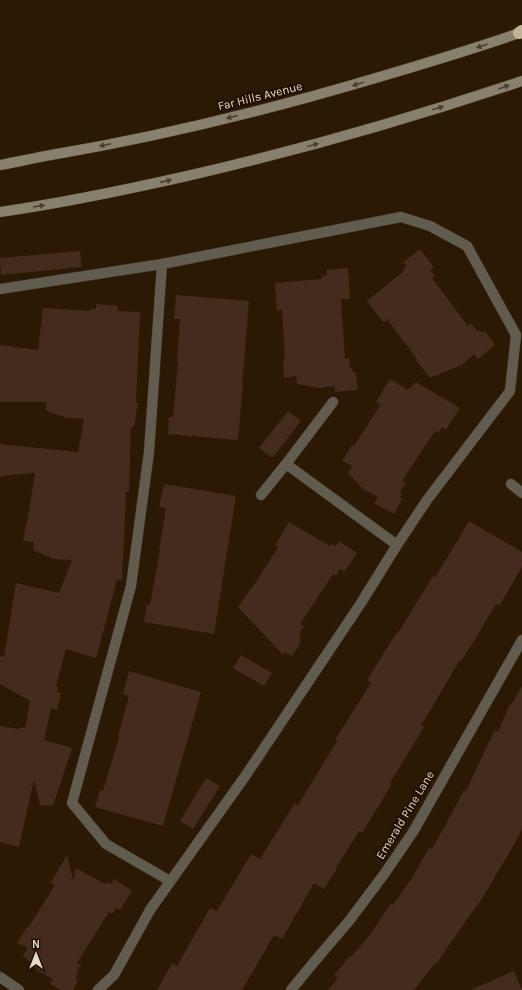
<svg xmlns="http://www.w3.org/2000/svg" width="522" height="990" viewBox="0 0 522 990" font-family="Karla,sans-serif">
<style>
.building{fill:#452b1e}
.lines{fill:none;stroke-linecap:round;stroke-linejoin:round}
.street-casing{stroke:#45341f;stroke-width:11}
.secondary-casing{stroke:#45341f;stroke-width:11}
.highway-casing{stroke:#45341f;stroke-width:13}
.street{stroke:#605c50;stroke-width:10}
.secondary{stroke:#87806c;stroke-width:10}
.highway{stroke:#bfb595;stroke-width:12}
.oneway{fill:#4a3d2b}
.labels{text-anchor:middle;stroke-width:4;stroke-linejoin:round;paint-order:stroke}
.street-label{font-size:12px;fill:#e5d9cc;stroke:#211000}
</style>
<rect width="100%" height="100%" fill="#2b1903"/>
<path class="building" d="M 420,249 L 434,267 L 430,270 L 435,276 L 432,278 L 468,326 L 471,323 L 477,331 L 479,330 L 482,333 L 485,331 L 495,345 L 478,359 L 474,354 L 462,365 L 430,378 L 416,360 L 417,359 L 387,319 L 384,323 L 367,301 L 404,271 L 403,269 L 407,266 L 403,262 Z
M 80,251 L 82,267 L 1,275 L 0,258 Z
M 348,268 L 350,299 L 341,299 L 345,359 L 349,358 L 350,368 L 352,368 L 353,372 L 356,373 L 358,390 L 335,392 L 335,386 L 318,388 L 297,384 L 296,376 L 284,378 L 283,359 L 285,359 L 282,309 L 277,311 L 275,283 L 322,279 L 322,276 L 327,275 L 326,270 Z
M 176,295 L 249,301 L 243,374 L 240,373 L 243,375 L 242,384 L 243,384 L 238,440 L 168,434 L 169,417 L 173,417 L 178,361 L 177,361 L 180,319 L 174,319 Z
M 96,304 L 118,306 L 117,311 L 140,312 L 136,403 L 138,403 L 134,427 L 131,427 L 129,492 L 126,492 L 122,580 L 117,580 L 96,658 L 66,649 L 56,686 L 58,687 L 57,692 L 61,693 L 57,710 L 51,708 L 44,740 L 72,748 L 53,806 L 40,805 L 34,779 L 19,847 L 0,842 L 0,726 L 19,729 L 20,727 L 25,728 L 30,701 L 0,684 L 0,656 L 4,657 L 16,583 L 59,593 L 72,560 L 54,559 L 33,550 L 34,542 L 23,541 L 26,523 L 27,523 L 35,473 L 0,476 L 0,444 L 38,448 L 78,452 L 84,419 L 67,418 L 46,411 L 47,402 L 0,402 L 0,345 L 38,350 L 43,308 L 90,311 L 91,309 L 96,309 Z
M 390,379 L 408,390 L 416,382 L 460,408 L 446,430 L 442,427 L 438,433 L 435,431 L 402,481 L 406,483 L 400,492 L 402,493 L 400,497 L 402,499 L 394,514 L 374,503 L 378,497 L 363,489 L 348,473 L 352,466 L 342,461 L 352,445 L 354,446 L 381,404 L 376,402 Z
M 288,411 L 301,421 L 272,458 L 259,448 Z
M 164,484 L 236,496 L 214,634 L 144,622 L 147,605 L 150,605 L 160,550 L 159,550 L 166,508 L 159,507 Z
M 469,521 L 522,552 L 522,567 L 499,606 L 496,604 L 474,641 L 461,661 L 460,660 L 436,700 L 436,701 L 421,725 L 424,727 L 390,783 L 392,784 L 362,833 L 359,831 L 336,868 L 337,869 L 324,889 L 314,883 L 282,939 L 274,935 L 242,990 L 157,990 L 172,963 L 177,966 L 210,908 L 217,911 L 251,854 L 260,859 L 295,803 L 298,805 L 337,741 L 335,740 L 371,683 L 367,680 L 397,632 L 398,633 L 433,576 L 435,578 Z
M 289,522 L 330,546 L 332,544 L 336,546 L 339,541 L 357,553 L 344,572 L 340,569 L 336,576 L 333,574 L 300,624 L 304,626 L 299,634 L 301,635 L 299,640 L 301,642 L 292,656 L 285,652 L 283,655 L 238,607 L 251,588 L 252,588 L 279,546 L 275,545 Z
M 241,655 L 272,673 L 264,686 L 233,668 Z
M 129,671 L 201,692 L 163,826 L 95,807 L 100,790 L 103,791 L 119,737 L 118,736 L 129,696 L 123,694 Z
M 522,686 L 522,829 L 515,843 L 478,905 L 477,905 L 436,964 L 435,963 L 414,990 L 328,990 L 338,978 L 334,975 L 350,956 L 351,957 L 369,936 L 391,903 L 393,905 L 412,878 L 429,848 L 432,849 L 451,815 L 464,790 L 466,791 L 494,731 L 498,732 L 510,704 L 511,705 Z
M 206,778 L 220,786 L 193,829 L 180,821 Z
M 67,855 L 73,880 L 76,868 L 105,884 L 107,882 L 111,884 L 114,879 L 132,891 L 120,910 L 116,908 L 112,914 L 109,912 L 77,963 L 81,965 L 76,973 L 78,974 L 75,978 L 78,980 L 73,990 L 60,990 L 50,984 L 53,979 L 38,971 L 23,955 L 28,948 L 17,943 L 27,927 L 28,928 L 55,885 L 50,884 Z
M 514,971 L 522,990 L 470,990 Z"/>
<g class="lines">
<g class="street-casing">
<path id="street" d="M 162,264 L 149,452 L 131,586 L 72,803 L 106,844 L 170,881
M 0,289 L 162,264 L 401,217 L 430,226 L 467,246 L 516,335 L 510,391 L 427,500 L 397,545 L 361,603 L 246,775 L 150,910 L 114,975 L 98,990
M 286,464 L 397,545
M 511,484 L 522,493
M 261,495 L 286,464 L 333,402
M 0,977 L 19,990
M 291,990 L 314,962 L 349,921 L 385,873 L 413,832 L 485,705 L 522,640"/>
</g>
<g class="secondary-casing">
<path id="secondary" d="M 0,165 C 17,162 34,158 51,155 C 158,137 264,111 369,80 C 420,65 471,50 522,32
M 0,212 C 63,203 125,190 187,176 C 301,150 412,118 522,81"/>
</g>
<g class="highway-casing">
<path id="highway" d="M 519,33 L 522,31"/>
</g>
<use href="#street" class="street"/>
<use href="#secondary" class="secondary"/>
<use href="#highway" class="highway"/>
</g>
<defs><path id="oneway-solid" d="M-6-.8H1V-3.2L6.5 0L1 3.2V.8H-6Z"/></defs>
<g class="oneway">
<use href="#oneway-solid" transform="translate(482 46) rotate(161)"/>
<use href="#oneway-solid" transform="translate(358 84) rotate(163)"/>
<use href="#oneway-solid" transform="translate(504 87) rotate(-19)"/>
<use href="#oneway-solid" transform="translate(438 108) rotate(-18)"/>
<use href="#oneway-solid" transform="translate(232 117) rotate(166)"/>
<use href="#oneway-solid" transform="translate(105 145) rotate(169)"/>
<use href="#oneway-solid" transform="translate(313 145) rotate(-15)"/>
<use href="#oneway-solid" transform="translate(166 181) rotate(-13)"/>
<use href="#oneway-solid" transform="translate(39 206) rotate(-9)"/>
</g>
<g class="labels">
<g class="street-label">
<text transform="translate(260 96) rotate(-14)" y="4">Far Hills Avenue</text>
<text transform="translate(405 815) rotate(-59)" y="4">Emerald Pine Lane</text>
</g>
</g>
<g transform="translate(36 954)" stroke="#211000" stroke-width="3" paint-order="stroke">
<path d="M0-3L7 15L0 10L-7 15Z" fill="#e5d9cc"/>
<text y="-6" font-size="11" font-weight="bold" text-anchor="middle" fill="#e5d9cc">N</text>
</g>
</svg>
